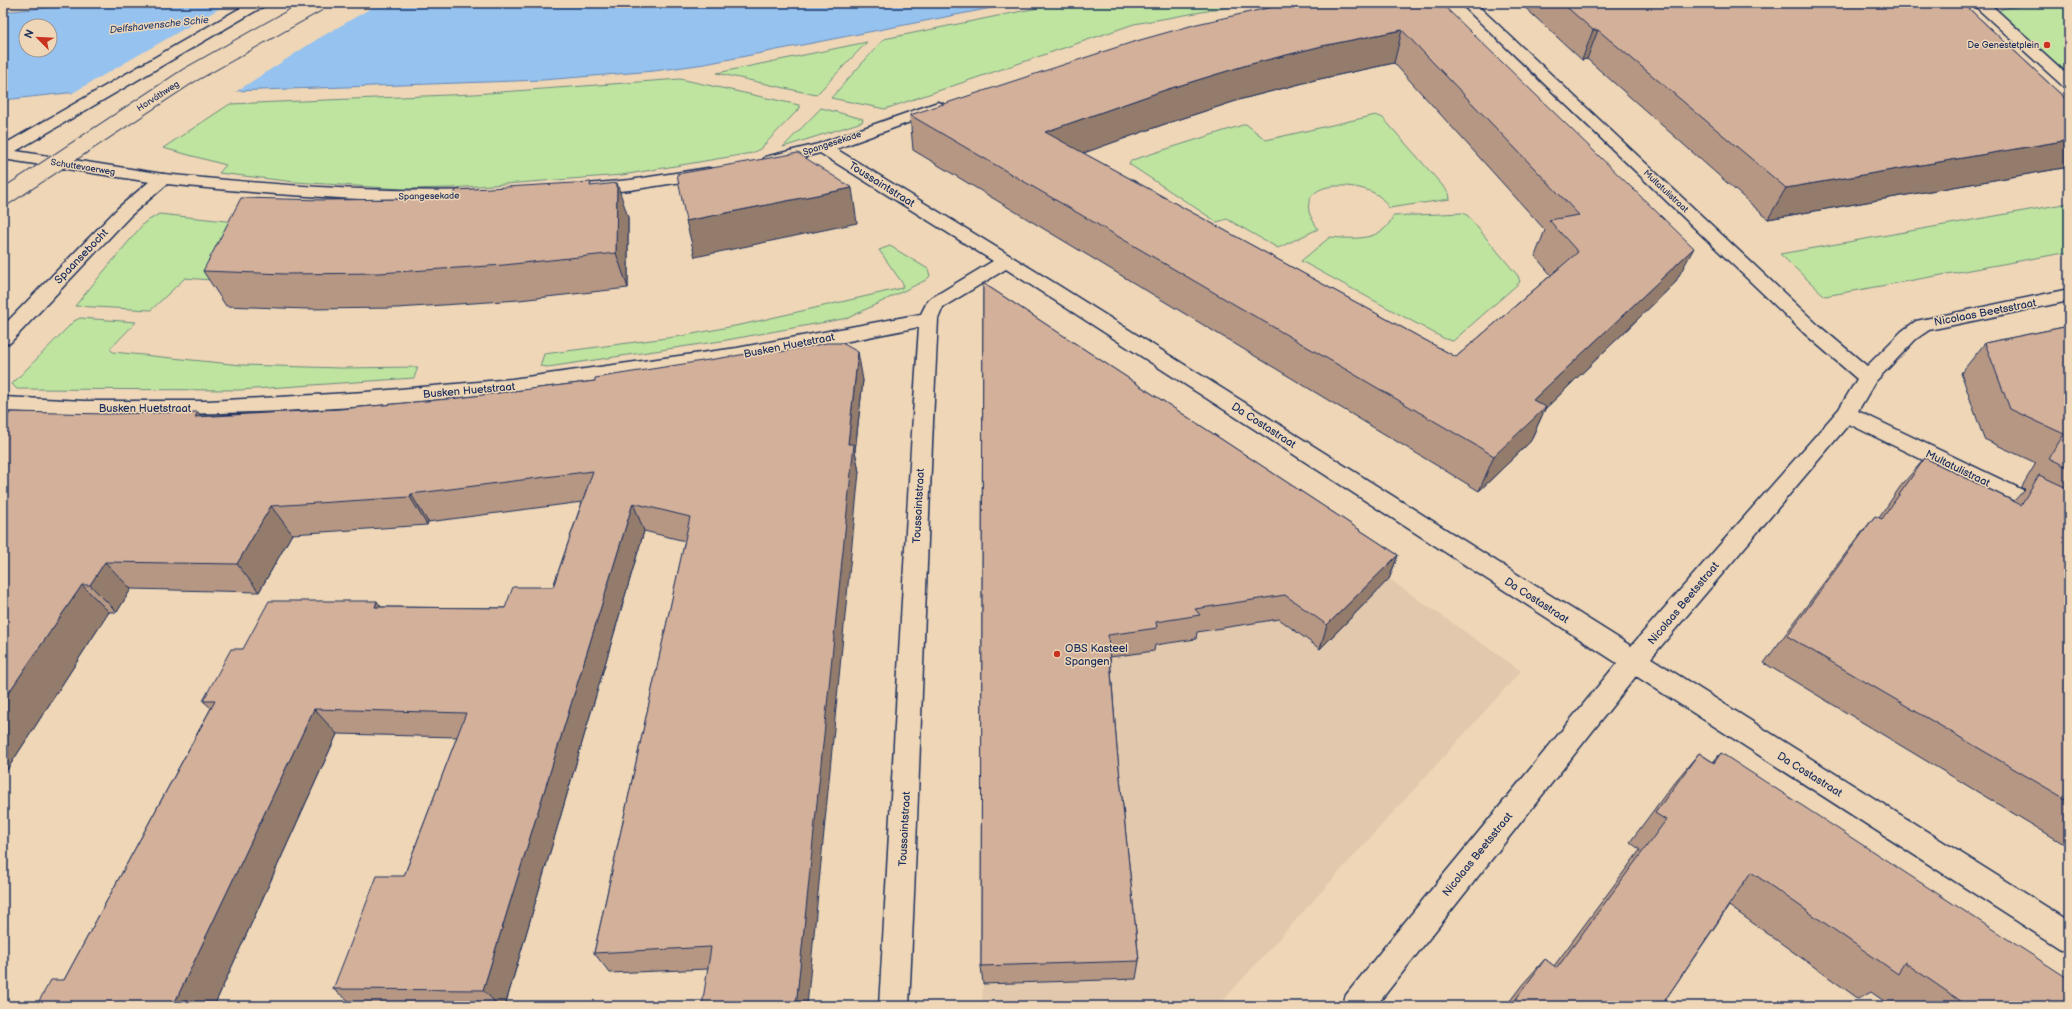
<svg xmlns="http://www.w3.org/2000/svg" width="2072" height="1009" viewBox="0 0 2072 1009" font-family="'Balsamiq Sans',sans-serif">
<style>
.built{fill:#e2c8ac}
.green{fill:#bee49f;stroke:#6c8a7e}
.water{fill:#95c2ef;stroke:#6487b5;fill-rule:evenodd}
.pier{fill:#eed6b6}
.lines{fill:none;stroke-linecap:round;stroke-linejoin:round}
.street-casing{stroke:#1b2f5e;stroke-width:3}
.secondary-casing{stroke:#1b2f5e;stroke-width:3}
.street{fill:#eed6b6;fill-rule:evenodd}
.secondary{fill:#eed6b6;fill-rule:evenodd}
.secondary-bridge-casing{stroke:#1b2f5e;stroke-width:18;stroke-linecap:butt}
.secondary-bridge{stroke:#eed6b6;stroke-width:16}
.wall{fill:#b59784;stroke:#1b2f5e;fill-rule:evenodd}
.shaded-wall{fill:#947b6c;stroke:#1b2f5e}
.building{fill:#d3b09a;stroke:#1b2f5e;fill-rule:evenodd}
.poi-dot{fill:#c8321e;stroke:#eed6b6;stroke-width:1.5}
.labels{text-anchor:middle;stroke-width:3;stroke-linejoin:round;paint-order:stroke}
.far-poi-label{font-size:9px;fill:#1b2f5e;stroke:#eed6b6;text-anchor:end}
.far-street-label{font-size:9px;fill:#1b2f5e;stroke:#eed6b6}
.far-water-label{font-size:10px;font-style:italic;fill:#2d4574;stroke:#eed6b6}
.street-label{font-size:11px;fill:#1b2f5e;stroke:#eed6b6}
.poi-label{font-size:11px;fill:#1b2f5e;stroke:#eed6b6;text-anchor:start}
</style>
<rect width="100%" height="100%" fill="#eed6b6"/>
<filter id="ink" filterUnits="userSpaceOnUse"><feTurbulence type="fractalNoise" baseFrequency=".025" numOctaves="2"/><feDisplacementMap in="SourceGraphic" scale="8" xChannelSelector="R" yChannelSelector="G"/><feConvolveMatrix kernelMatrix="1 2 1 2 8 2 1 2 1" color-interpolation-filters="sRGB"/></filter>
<g filter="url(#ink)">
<path class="built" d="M 1389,579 L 1521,671 L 1218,1006 L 982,1006 L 983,984 L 1106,658 L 1153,645 L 1195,639 L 1191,632 L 1271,614 L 1320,648 Z"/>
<path class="green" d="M 1062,3 L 1252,3 L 1134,24 L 885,109 L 831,98 L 884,39 Z
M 2037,3 L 2069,3 L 2069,74 L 1999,12 L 2001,9 Z
M 867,42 L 816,95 L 717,73 Z
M 680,79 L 799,105 L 800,108 L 760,149 L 752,153 L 622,175 L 452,188 L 402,189 L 295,182 L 219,173 L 226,165 L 163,148 L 230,104 L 474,94 Z
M 821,108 L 863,119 L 862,122 L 783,147 Z
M 1376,115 L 1383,118 L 1449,193 L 1450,199 L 1389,208 C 1386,204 1383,199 1379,196 C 1362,183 1302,177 1309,212 C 1311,218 1315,224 1318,229 L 1278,248 L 1227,219 L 1217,222 L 1129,164 L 1132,160 L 1246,124 L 1266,140 Z
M 2069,203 L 2069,252 L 1825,296 L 1780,254 Z
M 1463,213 L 1467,215 L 1518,276 L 1520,282 L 1453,341 L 1445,339 L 1301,261 L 1330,237 C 1353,239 1383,242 1393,216 Z
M 159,214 L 264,225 L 238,282 L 185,278 L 151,310 L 75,306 L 144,223 Z
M 890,246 L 928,269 L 930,276 L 926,280 L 848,318 L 721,341 L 548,367 L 540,366 L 544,354 L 682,336 L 745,324 L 902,288 L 903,284 L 879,250 Z
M 80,318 L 136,322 L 110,349 L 113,352 L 241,365 L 341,368 L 418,367 L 414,378 L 239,390 L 17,389 L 12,384 L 74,321 Z"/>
<path class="water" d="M 93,3 L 1017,3 L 705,64 L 654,71 L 543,80 L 233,91 L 67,93 L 3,100 L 3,12 ZM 26,26 L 50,26 L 50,50 L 26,50 Z"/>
<path class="pier" d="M 224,3 L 380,3 L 316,40 L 234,93 L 69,95 L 222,7 Z"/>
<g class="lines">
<g class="street-casing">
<path id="street" d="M 1460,3 L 1475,3 L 1818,325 L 1867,366 L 1902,331 L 1916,321 L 2069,289 L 2069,301 L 1929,330 L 1916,339 L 1875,382 L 1858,411 L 2069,512 L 2069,531 L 1849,424 L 1651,658 L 2069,921 L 2069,952 L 2059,948 L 1636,676 L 1376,1006 L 1342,1006 L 1346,995 L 1386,945 L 1617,663 L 1006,269 L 943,307 L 938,319 C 926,548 920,777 909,1006 L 879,1006 C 893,780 903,553 919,327 C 858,339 798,352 737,362 C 495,401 248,423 3,411 L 3,397 L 84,401 L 209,401 L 366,392 L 512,379 L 737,348 L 921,314 L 928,300 L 993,261 L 820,153 L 771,165 L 765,163 L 763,160 L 765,157 L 818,144 L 938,102 L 943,104 L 946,107 L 943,110 L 836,149 L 1053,282 L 1631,646 L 1839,409 L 1857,379 L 1804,333 Z
M 1975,3 L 1989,3 L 2069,76 L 2069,89 L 2064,87 L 1977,8 Z
M 708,168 L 714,169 L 716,173 L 714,177 L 630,190 L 587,194 L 581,193 L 579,189 L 581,185 L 587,184 L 630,180 Z
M 163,174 C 270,185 376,193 483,190 L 489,191 L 491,195 L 489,199 L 483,200 C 377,203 272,195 167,184 L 130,216 L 10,343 L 3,344 L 3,326 L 118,208 L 157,175 Z"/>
</g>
<g class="secondary-casing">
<path id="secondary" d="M 249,3 L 266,3 L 264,6 L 16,151 L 163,174 L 169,175 L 171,179 L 169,183 L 163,184 L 3,159 L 3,145 Z"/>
</g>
<use href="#street" class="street"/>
<use href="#secondary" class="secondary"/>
<g class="secondary-bridge-casing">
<path id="secondary-bridge" d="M 3,198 L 188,76 L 318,3"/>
</g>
<use href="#secondary-bridge" class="secondary-bridge"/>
</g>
<path class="wall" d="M 1441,3 L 1675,283 L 1545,409 L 1530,442 L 1479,491 L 913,150 L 910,115 ZM 1394,63 L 1545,230 L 1535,256 L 1551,275 L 1456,357 L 1083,153 L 1162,125 L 1242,99 L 1315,80 Z
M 1520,3 L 1963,3 L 2069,102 L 2069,167 L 1768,219 L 1587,59 L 1582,60 Z
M 592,186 L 628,217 L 628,288 L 519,300 L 397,308 L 307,309 L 226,306 L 203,271 L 324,200 L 410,199 L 453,197 Z
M 983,283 L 1398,555 L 1389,579 L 1320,649 L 1279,619 L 1197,632 L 1196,639 L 1155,645 L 1154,651 L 1110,657 L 1117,749 L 1139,961 L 1136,979 L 983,984 L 981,966 Z
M 2069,326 L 2069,847 L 1764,663 L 1852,545 L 1875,516 L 1879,518 L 1900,487 L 1925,458 L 2014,501 L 2025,489 L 2021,488 L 2036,463 L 1984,439 L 1961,373 L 1985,343 Z
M 780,352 L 863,380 L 855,451 L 859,472 L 708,969 L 610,973 L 594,953 L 685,541 L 644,531 L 505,1006 L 356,1006 L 333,989 L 404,876 L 457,737 L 337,734 L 214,1006 L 36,1006 L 64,980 L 211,708 L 203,701 L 243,649 L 380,607 L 505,608 L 553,587 L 582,502 L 428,522 L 427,525 L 292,534 L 259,592 L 131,589 L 117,612 L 109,612 L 3,776 L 3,417 L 201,416 L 340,409 L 458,398 L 595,381 Z
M 1699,753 L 1713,762 L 1721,753 L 2069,1006 L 1891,1006 L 1871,992 L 1859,999 L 1729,906 L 1661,1006 L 1506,1006 L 1522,985 L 1545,959 L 1554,966 L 1640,850 L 1630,842 L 1673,784 Z"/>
<path class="shaded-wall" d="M 1402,30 L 1394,63 L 1315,80 L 1242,99 L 1162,125 L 1045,167 L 1045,132 L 1165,90 L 1247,65 L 1322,46 Z
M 1593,30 L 1598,30 L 1587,59 L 1582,60 Z
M 2069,140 L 2069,167 L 1768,219 L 1786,188 Z
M 617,183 L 628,217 L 628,288 L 616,253 Z
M 852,188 L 857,223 L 695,257 L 686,221 Z
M 1694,248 L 1675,283 L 1545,409 L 1530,442 L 1479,491 L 1494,456 L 1533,400 Z
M 858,352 L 863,380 L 855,451 L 859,472 L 807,1006 L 796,1006 L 848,444 Z
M 198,412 L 219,440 L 195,417 Z
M 411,494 L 428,522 L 427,525 L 410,497 Z
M 633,503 L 644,531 L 505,1006 L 499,1006 L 483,990 Z
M 271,506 L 292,534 L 259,592 L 237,564 Z
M 1398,555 L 1389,579 L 1320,649 L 1327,625 Z
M 105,562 L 131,589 L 117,612 L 90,585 Z
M 82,585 L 109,612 L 3,776 L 3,701 Z
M 377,601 L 396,628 L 375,607 Z
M 314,709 L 337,734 L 214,1006 L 173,1006 Z"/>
<path class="building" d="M 1290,3 L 1441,3 L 1694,248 L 1533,400 L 1546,407 L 1494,456 L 910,115 L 1133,42 L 1197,24 ZM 1402,30 L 1579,215 L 1549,220 L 1578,252 L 1456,357 L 1045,132 L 1165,90 L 1247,65 L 1322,46 Z
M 1562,3 L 1963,3 L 2069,102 L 2069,140 L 1786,188 L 1598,30 L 1593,30 Z
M 798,153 L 852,188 L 686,221 L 677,174 Z
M 591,182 L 590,186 L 617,183 L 616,253 L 504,265 L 379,273 L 286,274 L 203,271 L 241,198 L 324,200 L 410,199 L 453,197 L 456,190 Z
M 983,283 L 1398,555 L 1327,625 L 1285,595 L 1195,609 L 1200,615 L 1156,622 L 1157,628 L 1108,635 L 1117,749 L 1139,961 L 981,966 Z
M 2069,326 L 2069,468 L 2049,458 L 2064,434 L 2010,409 L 1985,343 Z
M 827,343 L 842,343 L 858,352 L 848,444 L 854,444 L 796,1006 L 702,1006 L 711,947 L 594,953 L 690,517 L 633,503 L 483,990 L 333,989 L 377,876 L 404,876 L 466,713 L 314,709 L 173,1006 L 36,1006 L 51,980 L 64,980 L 215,701 L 203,701 L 231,649 L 243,649 L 269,601 L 377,601 L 375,607 L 505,608 L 513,587 L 553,587 L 593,471 L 411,494 L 410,497 L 271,506 L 237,564 L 105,562 L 90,585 L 82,585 L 3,701 L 3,417 L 7,417 L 11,412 L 106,414 L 198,412 L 195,417 L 340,409 L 458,398 L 595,381 L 595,378 L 778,349 L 780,352 Z
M 1925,458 L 2021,505 L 2039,475 L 2069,489 L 2069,801 L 1787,636 L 1875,516 L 1882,519 Z
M 1699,753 L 1714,763 L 1721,753 L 2069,979 L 2069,1006 L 1968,1006 L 1904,962 L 1898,974 L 1751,872 L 1661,1006 L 1511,1006 L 1545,959 L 1557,968 L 1666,820 L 1655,813 Z"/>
</g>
<g class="poi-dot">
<circle cx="2047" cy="45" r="4"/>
<circle cx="1057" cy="654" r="4"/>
</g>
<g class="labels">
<g class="far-poi-label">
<text x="2039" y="48">De Genestetplein</text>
</g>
<g class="far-street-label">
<text transform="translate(158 96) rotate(-33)" y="3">Horváthweg</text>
<text transform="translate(832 143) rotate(-18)" y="3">Spangesekade</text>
<text transform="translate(83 167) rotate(9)" y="3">Schuttevaerweg</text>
<text transform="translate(1666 191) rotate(43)" y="3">Multatulistraat</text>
<text transform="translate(429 196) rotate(-1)" y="3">Spangesekade</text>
</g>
<g class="far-water-label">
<text transform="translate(159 24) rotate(-6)" y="4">Delfshavensche Schie</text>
</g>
<g class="street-label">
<text transform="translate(882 184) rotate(32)" y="4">Toussaintstraat</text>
<text transform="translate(81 256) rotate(-46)" y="4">Spaansebocht</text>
<text transform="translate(1985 312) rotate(-11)" y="4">Nicolaas Beetsstraat</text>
<text transform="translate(789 345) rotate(-11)" y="4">Busken Huetstraat</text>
<text transform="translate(469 390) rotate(-5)" y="4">Busken Huetstraat</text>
<text x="145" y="412">Busken Huetstraat</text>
<text transform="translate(1264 425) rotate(33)" y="4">Da Costastraat</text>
<text transform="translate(1958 468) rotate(26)" y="4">Multatulistraat</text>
<text transform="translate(918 506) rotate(-87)" y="4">Toussaintstraat</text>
<text transform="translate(1537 600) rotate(33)" y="4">Da Costastraat</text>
<text transform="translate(1683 603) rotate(-50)" y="4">Nicolaas Beetsstraat</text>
<text transform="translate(1810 774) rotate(32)" y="4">Da Costastraat</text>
<text transform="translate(904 829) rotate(-87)" y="4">Toussaintstraat</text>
<text transform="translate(1477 854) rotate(-51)" y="4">Nicolaas Beetsstraat</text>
</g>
<g class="poi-label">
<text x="1065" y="652">OBS Kasteel<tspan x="1065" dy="13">Spangen</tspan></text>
</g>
</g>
<rect width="2072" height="1009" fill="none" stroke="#eed6b6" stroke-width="16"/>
<rect x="8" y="8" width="2056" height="993" fill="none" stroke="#1b2f5e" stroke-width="1.5" filter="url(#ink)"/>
<g transform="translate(38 38) rotate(294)"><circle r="19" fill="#eed6b6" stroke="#9a9393"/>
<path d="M0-3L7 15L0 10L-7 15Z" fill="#c8321e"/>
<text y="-6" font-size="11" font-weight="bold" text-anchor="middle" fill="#1b2f5e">N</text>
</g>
</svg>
